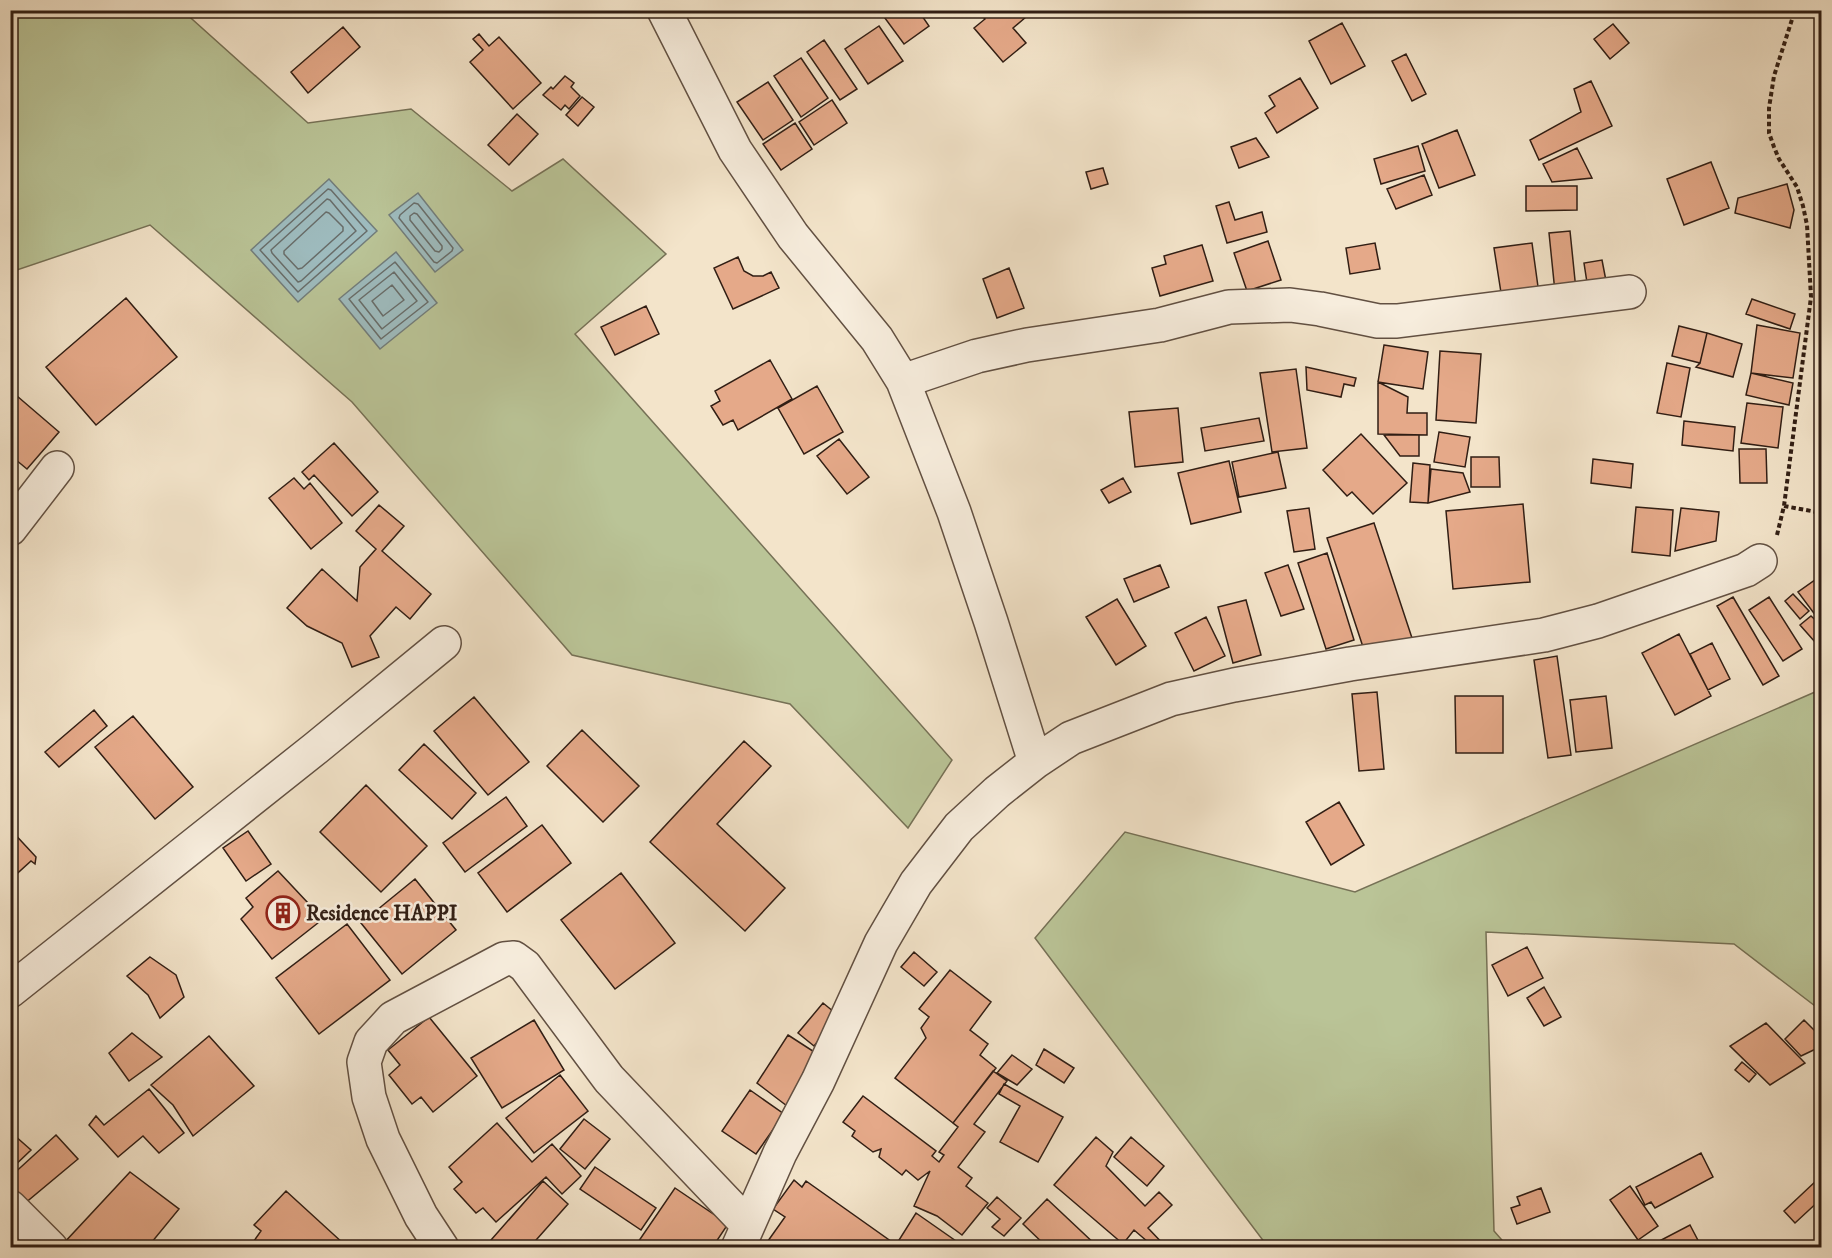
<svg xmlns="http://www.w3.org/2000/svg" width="1832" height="1258" viewBox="0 0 1832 1258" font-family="'IM FELL DW Pica',serif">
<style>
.green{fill:#bac497;stroke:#767156;stroke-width:1.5}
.water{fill:#9ebcbf;stroke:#727d7b;stroke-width:1.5}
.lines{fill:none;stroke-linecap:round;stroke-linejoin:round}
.shore{stroke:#686d6a;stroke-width:1.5}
.building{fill:#e5a989;stroke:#311e14;stroke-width:1.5}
.minor-casing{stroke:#625042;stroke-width:36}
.path{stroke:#311e14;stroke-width:4;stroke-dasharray:4.5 3;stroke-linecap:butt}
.minor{stroke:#f7eddd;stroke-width:33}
.labels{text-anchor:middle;stroke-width:5;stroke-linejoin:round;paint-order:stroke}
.poi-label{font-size:21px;font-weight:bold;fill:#311e14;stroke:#f7eddd;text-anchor:start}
</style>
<rect width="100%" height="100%" fill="#f3e4ca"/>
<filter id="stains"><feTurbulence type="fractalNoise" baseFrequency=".00333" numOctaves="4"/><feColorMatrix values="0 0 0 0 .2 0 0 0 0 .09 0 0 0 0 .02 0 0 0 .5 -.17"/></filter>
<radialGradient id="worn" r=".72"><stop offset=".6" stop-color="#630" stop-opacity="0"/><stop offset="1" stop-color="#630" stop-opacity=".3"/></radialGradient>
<path class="green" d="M 10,11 L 183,11 L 308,123 L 411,109 L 512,191 L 563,159 L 666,254 L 575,334 L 952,760 L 908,828 L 790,704 L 572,655 L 352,402 L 150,225 L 11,272 Z
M 1815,692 L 1822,702 L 1821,1014 L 1815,1006 L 1734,944 L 1486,932 L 1494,1231 L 1508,1247 L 1268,1247 L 1035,938 L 1125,832 L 1355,892 Z"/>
<path class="water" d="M 329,179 L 377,231 L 298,302 L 251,250 Z
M 418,193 L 463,250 L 435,272 L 389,215 Z
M 396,252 L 437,303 L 380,349 L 339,299 Z"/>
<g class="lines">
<path class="shore" d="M 328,189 L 331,190 L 367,231 L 298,292 L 260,250 Z
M 327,199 L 330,200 L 356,231 L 301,281 L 298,282 L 272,253 L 271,250 Z
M 414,203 L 418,204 L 453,248 L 452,251 L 437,263 L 434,262 L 399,218 L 400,215 Z
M 326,212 L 329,213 L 343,227 L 343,231 L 302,268 L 298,269 L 284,254 L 284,251 Z
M 414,213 L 417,214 L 442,246 L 442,249 L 439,252 L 435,251 L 410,220 L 410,216 Z
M 395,262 L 428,302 L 381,339 L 349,299 Z
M 394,272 L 417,301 L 382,329 L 359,300 Z
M 392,285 L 404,300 L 383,316 L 372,301 Z"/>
</g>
<path class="building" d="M 879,10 L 918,10 L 929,26 L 904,44 Z
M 983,10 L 1020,10 L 1026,17 L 1013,28 L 1026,43 L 1003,62 L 974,28 L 985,19 L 980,13 Z
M 1342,23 L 1365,66 L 1331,84 L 1309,41 Z
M 1613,24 L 1629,43 L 1610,59 L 1594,39 Z
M 879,26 L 903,61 L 868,84 L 845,49 Z
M 343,27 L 360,47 L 308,93 L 291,72 Z
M 479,34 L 489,46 L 499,37 L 541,83 L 513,109 L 470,62 L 483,50 L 473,39 Z
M 824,40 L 857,89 L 840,100 L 807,52 Z
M 1406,54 L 1426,94 L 1412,101 L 1392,61 Z
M 801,58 L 828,98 L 801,117 L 774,76 Z
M 565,76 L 574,83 L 571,87 L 580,96 L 569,109 L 565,105 L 561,110 L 543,95 L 551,87 L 553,89 Z
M 1300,78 L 1318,108 L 1277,133 L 1265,113 L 1275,106 L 1269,96 Z
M 1591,81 L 1612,126 L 1539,160 L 1530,140 L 1581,112 L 1574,89 Z
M 768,82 L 793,120 L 763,140 L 737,102 Z
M 582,97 L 594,107 L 578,126 L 566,115 Z
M 832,100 L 847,123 L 814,145 L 799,122 Z
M 517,114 L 538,134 L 509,165 L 488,145 Z
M 795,123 L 812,149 L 781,170 L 763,144 Z
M 1457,130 L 1475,175 L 1439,188 L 1422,144 Z
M 1256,138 L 1269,157 L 1239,168 L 1231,147 Z
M 1418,146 L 1425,171 L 1381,184 L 1374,159 Z
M 1577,148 L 1592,178 L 1552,182 L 1543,164 Z
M 1711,162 L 1729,208 L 1684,225 L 1667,179 Z
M 1103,168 L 1108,184 L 1091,189 L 1086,172 Z
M 1424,175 L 1432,195 L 1396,209 L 1387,189 Z
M 1787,184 L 1794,210 L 1790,228 L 1735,213 L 1738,198 Z
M 1526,186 L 1577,186 L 1577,210 L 1526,211 Z
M 1229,202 L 1235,220 L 1262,212 L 1267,232 L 1227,243 L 1216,206 Z
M 1570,231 L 1576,290 L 1555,292 L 1549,233 Z
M 1268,241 L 1281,280 L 1247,291 L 1234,253 Z
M 1375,243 L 1380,269 L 1350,274 L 1346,248 Z
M 1532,243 L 1539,294 L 1502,299 L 1494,248 Z
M 1202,245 L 1213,281 L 1160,296 L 1152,268 L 1166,264 L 1164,256 Z
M 738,257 L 744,271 L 753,276 L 763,276 L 771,272 L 779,288 L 733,309 L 714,268 Z
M 1602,260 L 1607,286 L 1588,289 L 1584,263 Z
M 1009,268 L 1024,308 L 997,318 L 983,279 Z
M 126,298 L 177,357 L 96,425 L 46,367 Z
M 1752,299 L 1795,314 L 1790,329 L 1746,314 Z
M 646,306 L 659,334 L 615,355 L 601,327 Z
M 1757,325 L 1800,333 L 1793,378 L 1751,373 Z
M 1679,326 L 1707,333 L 1700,363 L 1672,356 Z
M 1707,333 L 1742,344 L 1733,377 L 1696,367 L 1700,363 Z
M 1384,345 L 1428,352 L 1423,389 L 1378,382 Z
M 1440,351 L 1481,354 L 1476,423 L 1436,420 Z
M 770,360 L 792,399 L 738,430 L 733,420 L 723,425 L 711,406 L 720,401 L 715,391 Z
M 1667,363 L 1690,368 L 1681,417 L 1657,413 Z
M 1306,367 L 1356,378 L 1354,386 L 1344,384 L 1341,397 L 1307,390 Z
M 1296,369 L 1307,448 L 1272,452 L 1260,373 Z
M 1751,373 L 1793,383 L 1789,405 L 1746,395 Z
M 1378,382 L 1408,397 L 1407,413 L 1427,413 L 1427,435 L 1378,434 Z
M 817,386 L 843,432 L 804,454 L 778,408 Z
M 10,390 L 59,432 L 27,469 L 10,455 Z
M 1747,403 L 1783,407 L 1778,448 L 1741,443 Z
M 1178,408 L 1183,462 L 1135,467 L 1129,412 Z
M 1259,418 L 1264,441 L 1205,451 L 1201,428 Z
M 1684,421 L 1735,427 L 1733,451 L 1682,445 Z
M 1439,432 L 1470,437 L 1465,467 L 1434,462 Z
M 1361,434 L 1407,483 L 1373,514 L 1352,492 L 1347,496 L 1323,470 Z
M 1384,435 L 1419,435 L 1419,456 L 1400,456 Z
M 839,439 L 869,477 L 847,494 L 817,456 Z
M 334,443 L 378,492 L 352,516 L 314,475 L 309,480 L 302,472 Z
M 1739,449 L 1766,449 L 1767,483 L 1740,483 Z
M 1278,452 L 1286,488 L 1239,497 L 1232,462 Z
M 1471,457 L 1499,457 L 1500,487 L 1471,487 Z
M 1593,459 L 1633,464 L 1631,488 L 1591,483 Z
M 1229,461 L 1241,512 L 1191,524 L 1178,473 Z
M 1413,463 L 1430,465 L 1428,503 L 1410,502 Z
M 1431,469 L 1463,473 L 1470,492 L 1428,503 Z
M 294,478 L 304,489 L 310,483 L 342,523 L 311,549 L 269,498 Z
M 1123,478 L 1131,492 L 1109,503 L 1101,490 Z
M 1523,504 L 1530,582 L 1453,589 L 1446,511 Z
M 379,505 L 404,526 L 382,551 L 431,594 L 410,619 L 396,607 L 370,636 L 379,657 L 352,667 L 342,643 L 307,626 L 287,608 L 322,569 L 357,601 L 360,567 L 376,549 L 356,531 Z
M 1636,507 L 1673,510 L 1670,556 L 1632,552 Z
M 1309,508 L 1315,549 L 1294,552 L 1287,511 Z
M 1681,508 L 1719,512 L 1716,541 L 1675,551 Z
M 1374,523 L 1412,638 L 1365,653 L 1327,538 Z
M 1327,553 L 1354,640 L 1326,649 L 1298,563 Z
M 1160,565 L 1169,587 L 1134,602 L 1124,579 Z
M 1288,565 L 1304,609 L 1281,616 L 1265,573 Z
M 1822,575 L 1822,624 L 1798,592 Z
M 1793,594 L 1809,611 L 1800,619 L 1785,601 Z
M 1733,597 L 1779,676 L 1763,685 L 1717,606 Z
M 1769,597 L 1802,649 L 1783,661 L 1749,610 Z
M 1117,599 L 1146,646 L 1116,665 L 1086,617 Z
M 1246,600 L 1261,655 L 1233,663 L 1218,607 Z
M 1811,616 L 1822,626 L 1822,636 L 1815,642 L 1800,625 Z
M 1206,617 L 1225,656 L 1194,671 L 1175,633 Z
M 1679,634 L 1711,696 L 1675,715 L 1642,653 Z
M 1712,643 L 1730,679 L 1708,690 L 1690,654 Z
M 1557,656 L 1571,755 L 1548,758 L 1534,660 Z
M 1377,692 L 1384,769 L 1359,771 L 1352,694 Z
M 1455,696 L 1503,696 L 1503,753 L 1456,753 Z
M 1606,696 L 1612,748 L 1576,752 L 1570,700 Z
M 474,697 L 529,762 L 488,795 L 434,731 Z
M 94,710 L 107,726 L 59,767 L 45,752 Z
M 133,716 L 193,787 L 155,819 L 95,747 Z
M 582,730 L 639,786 L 603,822 L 547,766 Z
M 744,741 L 771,766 L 717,824 L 785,888 L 745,931 L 650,842 Z
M 424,744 L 476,793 L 452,819 L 399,770 Z
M 366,785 L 427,846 L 381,892 L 320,832 Z
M 506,797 L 527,826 L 465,872 L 443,843 Z
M 1339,802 L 1364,845 L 1331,865 L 1306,822 Z
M 542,825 L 571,863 L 507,912 L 478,873 Z
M 10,829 L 36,857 L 35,864 L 31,861 L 10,880 Z
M 248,831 L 271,864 L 246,881 L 223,848 Z
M 278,871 L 323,919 L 272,959 L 241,919 L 253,907 L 246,898 Z
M 621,873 L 675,943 L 615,989 L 561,920 Z
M 415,879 L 456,930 L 402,974 L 361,923 Z
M 347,924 L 390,980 L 319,1034 L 276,978 Z
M 1527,947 L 1543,978 L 1508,996 L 1492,965 Z
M 914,952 L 937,972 L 924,986 L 901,967 Z
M 150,957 L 176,975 L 184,997 L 160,1018 L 148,995 L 127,976 Z
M 950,970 L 991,1002 L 970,1030 L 988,1044 L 980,1055 L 996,1068 L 953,1123 L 895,1078 L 926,1038 L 921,1028 L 929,1017 L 919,1009 Z
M 1544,987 L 1561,1017 L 1544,1026 L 1527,998 Z
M 823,1003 L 839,1016 L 814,1046 L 798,1033 Z
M 429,1017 L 477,1076 L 433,1112 L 421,1097 L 412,1104 L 389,1075 L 400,1065 L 388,1050 Z
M 534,1020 L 564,1070 L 502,1108 L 471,1058 Z
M 1804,1020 L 1822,1038 L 1822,1046 L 1801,1056 L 1785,1039 Z
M 1766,1023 L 1805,1063 L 1770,1085 L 1730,1046 Z
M 132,1033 L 162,1057 L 129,1081 L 109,1053 Z
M 788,1035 L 819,1055 L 787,1106 L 757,1083 Z
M 209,1036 L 254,1086 L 193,1136 L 173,1105 L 151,1085 Z
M 1044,1049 L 1074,1068 L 1064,1083 L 1036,1065 Z
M 1012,1055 L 1032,1069 L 1017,1085 L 997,1073 Z
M 1742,1062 L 1756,1074 L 1749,1082 L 1735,1070 Z
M 993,1071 L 1007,1081 L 974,1124 L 985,1132 L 958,1167 L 972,1178 L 966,1186 L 988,1203 L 962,1235 L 937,1216 L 914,1206 L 930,1171 L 918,1180 L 906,1170 L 902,1175 L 879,1157 L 881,1149 L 873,1152 L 852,1136 L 855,1131 L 843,1122 L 863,1096 L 936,1151 L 932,1156 L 939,1162 L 944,1155 L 939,1152 L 958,1127 L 953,1123 Z
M 560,1075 L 588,1111 L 534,1153 L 506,1118 Z
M 1004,1084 L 1063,1117 L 1038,1162 L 1000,1142 L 1020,1106 L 999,1094 Z
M 149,1089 L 184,1133 L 159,1153 L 143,1136 L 118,1157 L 89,1125 L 96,1116 L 104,1125 Z
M 750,1090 L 784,1114 L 756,1154 L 722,1131 Z
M 584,1119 L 610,1139 L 585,1169 L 560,1149 Z
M 497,1123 L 532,1162 L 552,1144 L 581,1176 L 562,1194 L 546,1177 L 496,1222 L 483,1208 L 476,1213 L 454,1189 L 462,1182 L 449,1167 Z
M 14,1135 L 31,1150 L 10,1170 L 10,1138 Z
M 56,1135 L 78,1159 L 24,1204 L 10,1192 L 10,1177 Z
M 1096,1137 L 1113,1152 L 1106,1166 L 1145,1206 L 1159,1192 L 1172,1205 L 1148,1228 L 1167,1248 L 1143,1248 L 1148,1242 L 1134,1230 L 1123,1244 L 1054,1185 Z
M 1131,1137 L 1164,1166 L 1147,1186 L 1114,1157 Z
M 1701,1153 L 1713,1177 L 1655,1208 L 1651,1202 L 1645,1205 L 1636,1187 Z
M 595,1167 L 656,1208 L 641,1230 L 580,1189 Z
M 130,1172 L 179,1209 L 147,1248 L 68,1248 L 63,1244 Z
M 794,1180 L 802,1187 L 806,1181 L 892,1242 L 889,1248 L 763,1248 L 785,1217 L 773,1209 Z
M 1817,1180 L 1822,1185 L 1822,1198 L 1795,1223 L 1784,1211 Z
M 543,1181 L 568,1204 L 529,1248 L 484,1248 Z
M 1630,1186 L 1658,1226 L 1638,1240 L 1610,1200 Z
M 675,1188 L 728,1224 L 712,1248 L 634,1248 Z
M 1541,1188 L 1550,1212 L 1517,1224 L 1511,1208 L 1520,1205 L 1517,1197 Z
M 286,1191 L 344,1244 L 341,1248 L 249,1248 L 261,1231 L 254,1225 Z
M 997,1197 L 1021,1218 L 1004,1236 L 992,1227 L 1000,1219 L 987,1208 Z
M 1047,1199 L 1099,1248 L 1048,1248 L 1023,1224 Z
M 916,1213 L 966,1248 L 894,1248 Z
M 1690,1225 L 1702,1248 L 1646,1248 Z
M 544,1241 L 555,1248 L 538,1248 Z"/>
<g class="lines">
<g class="minor-casing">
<path id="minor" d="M 664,10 L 735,150 L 793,236 L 877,339 L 903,381 L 954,512 L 991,622 L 1035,762
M 903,381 L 977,356 L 1027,345 L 1160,325 L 1229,307 L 1290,305 L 1320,309 L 1378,321 L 1397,321 L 1629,292
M 10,529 L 57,468
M 10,991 L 316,748 L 444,643
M 10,1207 L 51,1248
M 442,1248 L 421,1216 L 383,1139 L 369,1097 L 364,1062 L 371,1042 L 393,1018 L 504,959 L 514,958 L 525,966 L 609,1079 L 748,1225
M 738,1248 L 780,1153 L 818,1081 L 881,943 L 916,883 L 959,827 L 997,792 L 1035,762 L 1071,738 L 1171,699 L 1234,685 L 1350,664 L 1544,635 L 1598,621 L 1746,570 L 1760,561"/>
</g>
<path class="path" d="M 1784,506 L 1822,513
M 1777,535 L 1784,506 L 1811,297 L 1807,225 L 1803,206 L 1797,187 L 1779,159 L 1774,147 L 1769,133 L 1769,108 L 1774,76 L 1795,10"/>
<use href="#minor" class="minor"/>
</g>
<defs>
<g id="building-ring" transform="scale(1.725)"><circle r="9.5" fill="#f7eddd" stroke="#8f2418" stroke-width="1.5"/><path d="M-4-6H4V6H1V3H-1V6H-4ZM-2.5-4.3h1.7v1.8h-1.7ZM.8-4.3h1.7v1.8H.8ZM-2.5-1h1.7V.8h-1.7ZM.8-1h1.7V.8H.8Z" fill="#8f2418"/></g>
</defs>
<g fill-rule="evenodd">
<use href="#building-ring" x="283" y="913"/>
</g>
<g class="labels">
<g class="poi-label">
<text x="306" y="920">Residence HAPPI</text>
</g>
</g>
<rect width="1832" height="1258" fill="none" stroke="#f3e4ca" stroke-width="36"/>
<rect x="12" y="12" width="1808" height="1234" fill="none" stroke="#311e14" stroke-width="3"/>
<rect x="18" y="18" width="1796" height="1222" fill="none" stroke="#311e14" stroke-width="1.5"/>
<rect width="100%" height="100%" filter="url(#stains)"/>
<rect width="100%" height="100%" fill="url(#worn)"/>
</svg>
